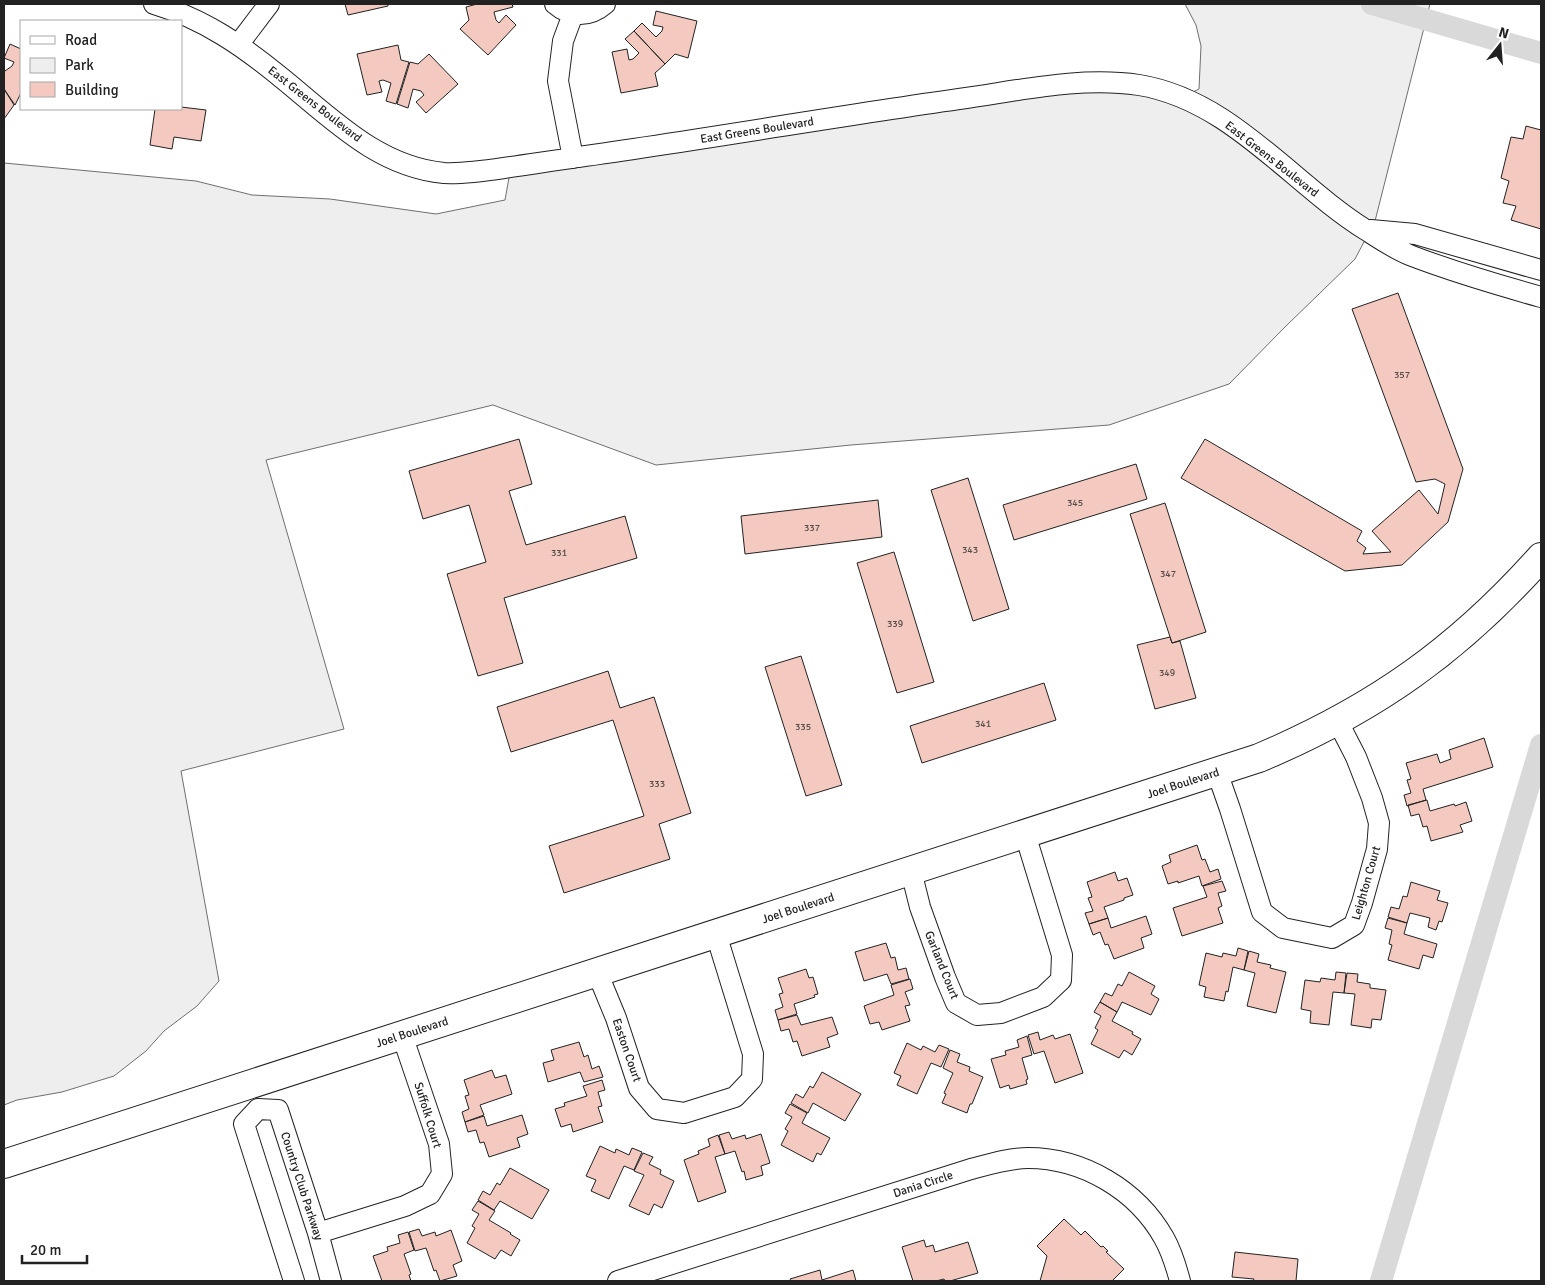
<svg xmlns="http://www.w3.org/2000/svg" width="1545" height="1285" viewBox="0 0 1545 1285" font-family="Signika,sans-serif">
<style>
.green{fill:#eee;stroke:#6f6f6f}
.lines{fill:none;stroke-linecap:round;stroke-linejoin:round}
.canal{stroke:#d9d9d9;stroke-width:22}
.building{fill:#f3c9c0;stroke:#222}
.street-casing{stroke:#222;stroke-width:22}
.secondary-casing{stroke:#222;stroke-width:30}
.street{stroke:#fff;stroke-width:20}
.secondary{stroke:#fff;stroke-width:28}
.labels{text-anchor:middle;stroke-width:4;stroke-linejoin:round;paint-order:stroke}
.number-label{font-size:10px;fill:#564c4a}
.street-label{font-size:12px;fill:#222;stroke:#fff}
</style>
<rect width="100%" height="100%" fill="#fff"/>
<path class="green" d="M 1185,4 L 1430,4 L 1375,221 L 1355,259 L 1285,327 L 1229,384 L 1109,425 L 851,445 L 656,465 L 493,405 L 266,460 L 344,729 L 181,771 L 219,981 L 197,1006 L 164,1031 L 146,1051 L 114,1076 L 62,1092 L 17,1100 L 4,1105 L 4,163 L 196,181 L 252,195 L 330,199 L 436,214 L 505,200 L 510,172 L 1104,75 L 1189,94 L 1199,89 L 1201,46 L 1196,25 Z"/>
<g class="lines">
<path class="canal" d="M 1372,4 L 1541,53
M 1381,1281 L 1541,745"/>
</g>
<path class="building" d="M 345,4 L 388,4 L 388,6 L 348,15 Z
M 477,4 L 512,4 L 513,7 L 494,12 L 496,20 L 499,23 L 506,15 L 516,25 L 488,55 L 460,29 L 469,20 L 466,7 Z
M 656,11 L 697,21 L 688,58 L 675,54 L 665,64 L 634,31 L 642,23 L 656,37 L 662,31 L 663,27 L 653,25 Z
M 634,31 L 665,64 L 655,73 L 658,86 L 621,93 L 612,52 L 627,49 L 629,60 L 633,59 L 639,53 L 625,39 Z
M 10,44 L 21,49 L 21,93 L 15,105 L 4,89 L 4,69 L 5,71 L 12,66 L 14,62 L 4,58 Z
M 398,45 L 401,60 L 409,62 L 396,104 L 386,101 L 391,83 L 383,80 L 379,81 L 382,92 L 367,95 L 357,54 Z
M 429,54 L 458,84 L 426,113 L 416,102 L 424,95 L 421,91 L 413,89 L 408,108 L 397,104 L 410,62 L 418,64 Z
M 4,89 L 14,105 L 4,119 Z
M 181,107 L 206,110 L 201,141 L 174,137 L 172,149 L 150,145 L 155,109 L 181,109 Z
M 1526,126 L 1541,130 L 1541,229 L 1511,220 L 1516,206 L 1503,203 L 1509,181 L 1501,178 L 1511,137 L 1523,139 Z
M 1398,293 L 1463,469 L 1448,522 L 1402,565 L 1345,571 L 1181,478 L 1205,439 L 1362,531 L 1357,541 L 1366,548 L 1363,554 L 1391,552 L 1372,531 L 1419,490 L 1438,514 L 1445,484 L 1435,479 L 1416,482 L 1352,309 Z
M 519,439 L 532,484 L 509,491 L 526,545 L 625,516 L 637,558 L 504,598 L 523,663 L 478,676 L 447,574 L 486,562 L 469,505 L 423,519 L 409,471 Z
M 1136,464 L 1147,499 L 1014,540 L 1003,505 Z
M 968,478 L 1009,609 L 973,621 L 931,490 Z
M 878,500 L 882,537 L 745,554 L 741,516 Z
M 1165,503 L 1206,632 L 1172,643 L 1130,514 Z
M 894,552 L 934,682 L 897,693 L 857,563 Z
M 1170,637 L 1172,643 L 1180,641 L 1196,698 L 1155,709 L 1137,645 Z
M 801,656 L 842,785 L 806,796 L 765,667 Z
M 608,671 L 620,708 L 654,697 L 691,813 L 659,824 L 670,859 L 564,893 L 549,846 L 644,816 L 613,720 L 511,752 L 497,707 Z
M 1044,683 L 1056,720 L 922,763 L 910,726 Z
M 1484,738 L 1493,767 L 1423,789 L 1426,800 L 1407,806 L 1404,795 L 1411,793 L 1407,780 L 1411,779 L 1406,763 L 1437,754 L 1440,763 L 1451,759 L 1449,750 Z
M 1427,800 L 1430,811 L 1454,804 L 1455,806 L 1466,802 L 1472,821 L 1460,825 L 1463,832 L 1431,841 L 1427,826 L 1423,827 L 1419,814 L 1411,816 L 1408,805 Z
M 1197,845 L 1202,860 L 1205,859 L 1210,872 L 1218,869 L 1221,879 L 1202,886 L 1199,876 L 1178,883 L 1178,881 L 1168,884 L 1162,866 L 1171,862 L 1169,855 Z
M 1115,872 L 1118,881 L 1127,878 L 1133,895 L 1124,898 L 1124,900 L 1104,907 L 1108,918 L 1089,924 L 1085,913 L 1093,911 L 1088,898 L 1092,897 L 1087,882 Z
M 1222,881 L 1226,891 L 1218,893 L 1222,906 L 1218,908 L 1223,923 L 1182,936 L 1173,908 L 1207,897 L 1203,886 Z
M 1411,882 L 1440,891 L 1437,900 L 1448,903 L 1442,922 L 1439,921 L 1436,930 L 1428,927 L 1430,918 L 1410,913 L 1407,923 L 1388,917 L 1391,907 L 1399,909 L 1403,896 L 1407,897 Z
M 1146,916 L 1152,934 L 1141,938 L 1144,948 L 1114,959 L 1108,944 L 1105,945 L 1100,932 L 1093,935 L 1089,924 L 1108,918 L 1111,928 Z
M 1388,918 L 1407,923 L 1404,934 L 1437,944 L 1433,958 L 1423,955 L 1419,969 L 1388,960 L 1392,945 L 1389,944 L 1392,930 L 1385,928 Z
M 886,943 L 891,958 L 895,957 L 898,970 L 906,968 L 909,979 L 891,984 L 887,974 L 864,981 L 855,952 Z
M 1238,948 L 1248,951 L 1244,970 L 1233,967 L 1228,992 L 1226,991 L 1224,1001 L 1204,997 L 1206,987 L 1199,985 L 1206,953 L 1222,957 L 1223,953 L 1236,956 Z
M 1249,951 L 1259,954 L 1257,962 L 1271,965 L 1270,968 L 1286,972 L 1276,1013 L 1247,1006 L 1255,973 L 1244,970 Z
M 806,969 L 809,978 L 813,977 L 818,994 L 814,995 L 815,997 L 794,1004 L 797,1014 L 778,1020 L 775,1010 L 783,1007 L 779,994 L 783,993 L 778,978 Z
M 1129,972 L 1155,986 L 1151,994 L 1159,999 L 1151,1015 L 1122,1002 L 1117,1012 L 1100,1002 L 1105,993 L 1112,996 L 1118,984 L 1122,986 Z
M 1336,972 L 1346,973 L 1344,993 L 1333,992 L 1329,1025 L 1310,1023 L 1311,1011 L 1301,1009 L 1305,980 L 1320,982 L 1321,978 L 1335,980 Z
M 1347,973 L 1358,974 L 1357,982 L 1370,984 L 1370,988 L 1386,990 L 1381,1020 L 1372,1019 L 1371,1028 L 1351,1025 L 1355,994 L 1344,993 Z
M 910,979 L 913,989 L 905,992 L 910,1005 L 905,1006 L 910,1021 L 882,1030 L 879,1022 L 870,1024 L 864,1006 L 894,995 L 891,985 Z
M 1100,1002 L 1117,1012 L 1112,1021 L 1133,1032 L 1132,1034 L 1141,1039 L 1132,1055 L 1124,1050 L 1119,1058 L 1091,1044 L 1098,1030 L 1095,1028 L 1101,1016 L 1094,1012 Z
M 797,1015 L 801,1025 L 832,1017 L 838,1034 L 827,1038 L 830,1047 L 802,1056 L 797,1041 L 793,1042 L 789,1029 L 781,1031 L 778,1020 Z
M 1038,1032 L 1040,1040 L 1053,1035 L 1055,1039 L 1070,1034 L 1083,1073 L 1055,1083 L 1044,1051 L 1034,1054 L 1028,1035 Z
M 1027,1036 L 1032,1055 L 1022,1058 L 1028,1079 L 1026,1080 L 1027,1084 L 1010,1089 L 1009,1085 L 1000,1088 L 991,1059 L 1006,1055 L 1005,1051 L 1019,1047 L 1017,1040 Z
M 579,1042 L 584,1057 L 588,1055 L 592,1069 L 599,1066 L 603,1077 L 584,1082 L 580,1072 L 548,1082 L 543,1063 L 554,1060 L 551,1050 Z
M 907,1043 L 921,1050 L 923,1046 L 935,1052 L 939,1045 L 949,1049 L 941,1067 L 931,1063 L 917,1094 L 897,1085 L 901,1076 L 894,1073 Z
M 950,1050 L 960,1054 L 957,1062 L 970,1067 L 969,1071 L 983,1077 L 972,1104 L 970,1104 L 967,1113 L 942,1103 L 946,1094 L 944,1093 L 953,1073 L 943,1068 Z
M 492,1070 L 495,1078 L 506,1075 L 512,1094 L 480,1105 L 484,1115 L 465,1122 L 462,1112 L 469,1109 L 465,1096 L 469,1095 L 464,1080 Z
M 822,1072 L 861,1094 L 845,1121 L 813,1103 L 808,1113 L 791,1103 L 796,1094 L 803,1098 L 810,1086 L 813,1088 Z
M 602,1080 L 605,1090 L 598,1092 L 602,1106 L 598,1107 L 603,1122 L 573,1132 L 571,1124 L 561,1127 L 555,1109 L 565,1106 L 564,1103 L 587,1096 L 583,1086 Z
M 790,1104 L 807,1113 L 802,1123 L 830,1138 L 821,1155 L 817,1153 L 813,1162 L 781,1145 L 788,1131 L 785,1129 L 792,1117 L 785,1113 Z
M 522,1115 L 528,1134 L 517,1138 L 520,1147 L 489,1157 L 484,1142 L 480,1143 L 476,1130 L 468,1132 L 465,1122 L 484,1116 L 487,1126 Z
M 729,1132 L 732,1139 L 745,1135 L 746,1139 L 761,1134 L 770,1163 L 761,1166 L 763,1175 L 746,1180 L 744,1171 L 742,1172 L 735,1151 L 725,1154 L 719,1135 Z
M 718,1135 L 725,1154 L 715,1157 L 726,1192 L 698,1202 L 684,1160 L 699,1154 L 698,1151 L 710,1146 L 708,1139 Z
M 600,1146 L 615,1153 L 616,1149 L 629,1155 L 632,1148 L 642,1152 L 634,1170 L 624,1166 L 609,1199 L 591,1191 L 596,1180 L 586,1176 Z
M 643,1153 L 653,1157 L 649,1164 L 661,1170 L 660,1174 L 674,1181 L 662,1208 L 654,1204 L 649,1215 L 629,1206 L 644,1175 L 634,1171 Z
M 510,1168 L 549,1190 L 532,1219 L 500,1201 L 494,1210 L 478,1200 L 483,1191 L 490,1195 L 497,1183 L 500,1185 Z
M 478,1201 L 495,1211 L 489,1220 L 511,1233 L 510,1234 L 520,1240 L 511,1256 L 501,1250 L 495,1259 L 467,1243 L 475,1228 L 472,1226 L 479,1214 L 472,1210 Z
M 1064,1219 L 1081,1235 L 1085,1231 L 1101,1247 L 1103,1246 L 1108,1251 L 1106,1252 L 1124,1269 L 1112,1281 L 1040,1281 L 1047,1256 L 1037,1246 Z
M 419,1229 L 422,1236 L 435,1232 L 436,1236 L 451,1230 L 462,1261 L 453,1265 L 457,1276 L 440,1281 L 436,1270 L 434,1271 L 426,1248 L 415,1251 L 409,1232 Z
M 408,1232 L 414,1250 L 404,1254 L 411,1274 L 409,1275 L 411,1281 L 382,1281 L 373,1256 L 388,1251 L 387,1247 L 400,1243 L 398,1235 Z
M 924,1240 L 926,1247 L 933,1245 L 935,1252 L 968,1242 L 978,1273 L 950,1281 L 945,1281 L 944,1279 L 936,1281 L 913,1281 L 902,1247 Z
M 1235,1252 L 1298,1259 L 1296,1281 L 1253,1281 L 1254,1279 L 1232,1277 Z
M 820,1270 L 822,1280 L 853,1270 L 856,1281 L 791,1281 L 790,1279 Z"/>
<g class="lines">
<g class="street-casing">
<path id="street" d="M 154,4 C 204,19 243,46 283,79 C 331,118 378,167 444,173 C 464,174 484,171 504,168 C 529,164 554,161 578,157 C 706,139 832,117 959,99 C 1018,91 1080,76 1139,85 C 1231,100 1291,183 1366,230 C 1380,239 1396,250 1412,256 C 1454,272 1498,285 1541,297
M 555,4 C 571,18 590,17 605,4
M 238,45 L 269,4
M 573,158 L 558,81 L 563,41 L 573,14
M 1371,230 L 1415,234 L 1541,270
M 1217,772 L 1230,809 L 1262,912 L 1283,928 L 1332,938 L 1354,925 L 1362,903 L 1377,849 L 1379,823 L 1372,798 L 1356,757 L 1338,722
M 911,871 L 920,907 L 945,977 L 956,1003 L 977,1015 L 1001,1013 L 1043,997 L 1061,980 L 1062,955 L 1025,834
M 597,972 L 616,1018 L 639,1088 L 657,1109 L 684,1113 L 735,1097 L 752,1079 L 753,1054 L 716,934
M 258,1109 L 278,1110 L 318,1233 L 331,1281
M 258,1109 L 244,1124 L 294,1281
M 318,1233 L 405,1206 L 430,1194 L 442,1174 L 439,1144 L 402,1035
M 618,1281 L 971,1169 C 990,1164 1009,1158 1028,1158 C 1083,1158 1137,1190 1164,1238 C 1172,1252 1176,1266 1180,1281"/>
</g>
<g class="secondary-casing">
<path id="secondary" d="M 4,1164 L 1259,758 C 1375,709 1458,650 1541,557"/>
</g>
<use href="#street" class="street"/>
<use href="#secondary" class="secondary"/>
</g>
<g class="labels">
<g class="number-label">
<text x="1402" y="378">357</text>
<text x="1075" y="506">345</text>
<text x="812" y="531">337</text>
<text x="970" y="553">343</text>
<text x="559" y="556">331</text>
<text x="1168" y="577">347</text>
<text x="895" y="627">339</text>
<text x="1167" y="676">349</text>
<text x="983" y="727">341</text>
<text x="803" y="730">335</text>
<text x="657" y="787">333</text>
</g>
<g class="street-label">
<text transform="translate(315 104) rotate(38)" y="4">East Greens Boulevard</text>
<text transform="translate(757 130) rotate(-9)" y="4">East Greens Boulevard</text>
<text transform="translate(1272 159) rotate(38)" y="4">East Greens Boulevard</text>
<text transform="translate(1183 783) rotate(-18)" y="4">Joel Boulevard</text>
<text transform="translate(1366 883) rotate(-74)" y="4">Leighton Court</text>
<text transform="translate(798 908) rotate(-18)" y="4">Joel Boulevard</text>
<text transform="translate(942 965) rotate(68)" y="4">Garland Court</text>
<text transform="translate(412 1032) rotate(-18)" y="4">Joel Boulevard</text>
<text transform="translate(627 1050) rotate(71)" y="4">Easton Court</text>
<text transform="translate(428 1115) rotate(73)" y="4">Suffolk Court</text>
<text transform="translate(923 1184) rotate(-18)" y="4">Dania Circle</text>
<text transform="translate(302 1186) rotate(72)" y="4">Country Club Parkway</text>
</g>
</g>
<rect width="1545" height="1285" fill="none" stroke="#222222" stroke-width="10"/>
<rect x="20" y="20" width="162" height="90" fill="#ffffff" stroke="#a7a7a7"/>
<rect x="30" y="36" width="25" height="8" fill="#ffffff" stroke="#a7a7a7"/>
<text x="65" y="45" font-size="15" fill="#222222">Road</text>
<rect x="30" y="58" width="25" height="15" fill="#eeeeee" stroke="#a7a7a7"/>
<text x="65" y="70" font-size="15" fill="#222222">Park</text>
<rect x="30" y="82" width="25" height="15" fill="#f3c9c0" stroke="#a7a7a7"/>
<text x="65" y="95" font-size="15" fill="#222222">Building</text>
<g transform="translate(1500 45) rotate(17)" stroke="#ffffff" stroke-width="4" paint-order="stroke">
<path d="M0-4L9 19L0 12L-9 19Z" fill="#222222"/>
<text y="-8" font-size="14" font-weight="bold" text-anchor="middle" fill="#222222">N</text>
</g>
<path d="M22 1255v8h65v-8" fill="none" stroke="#222222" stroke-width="2.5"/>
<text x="30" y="1255" font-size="15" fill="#222222" stroke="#ffffff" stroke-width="4" paint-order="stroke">20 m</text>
</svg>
